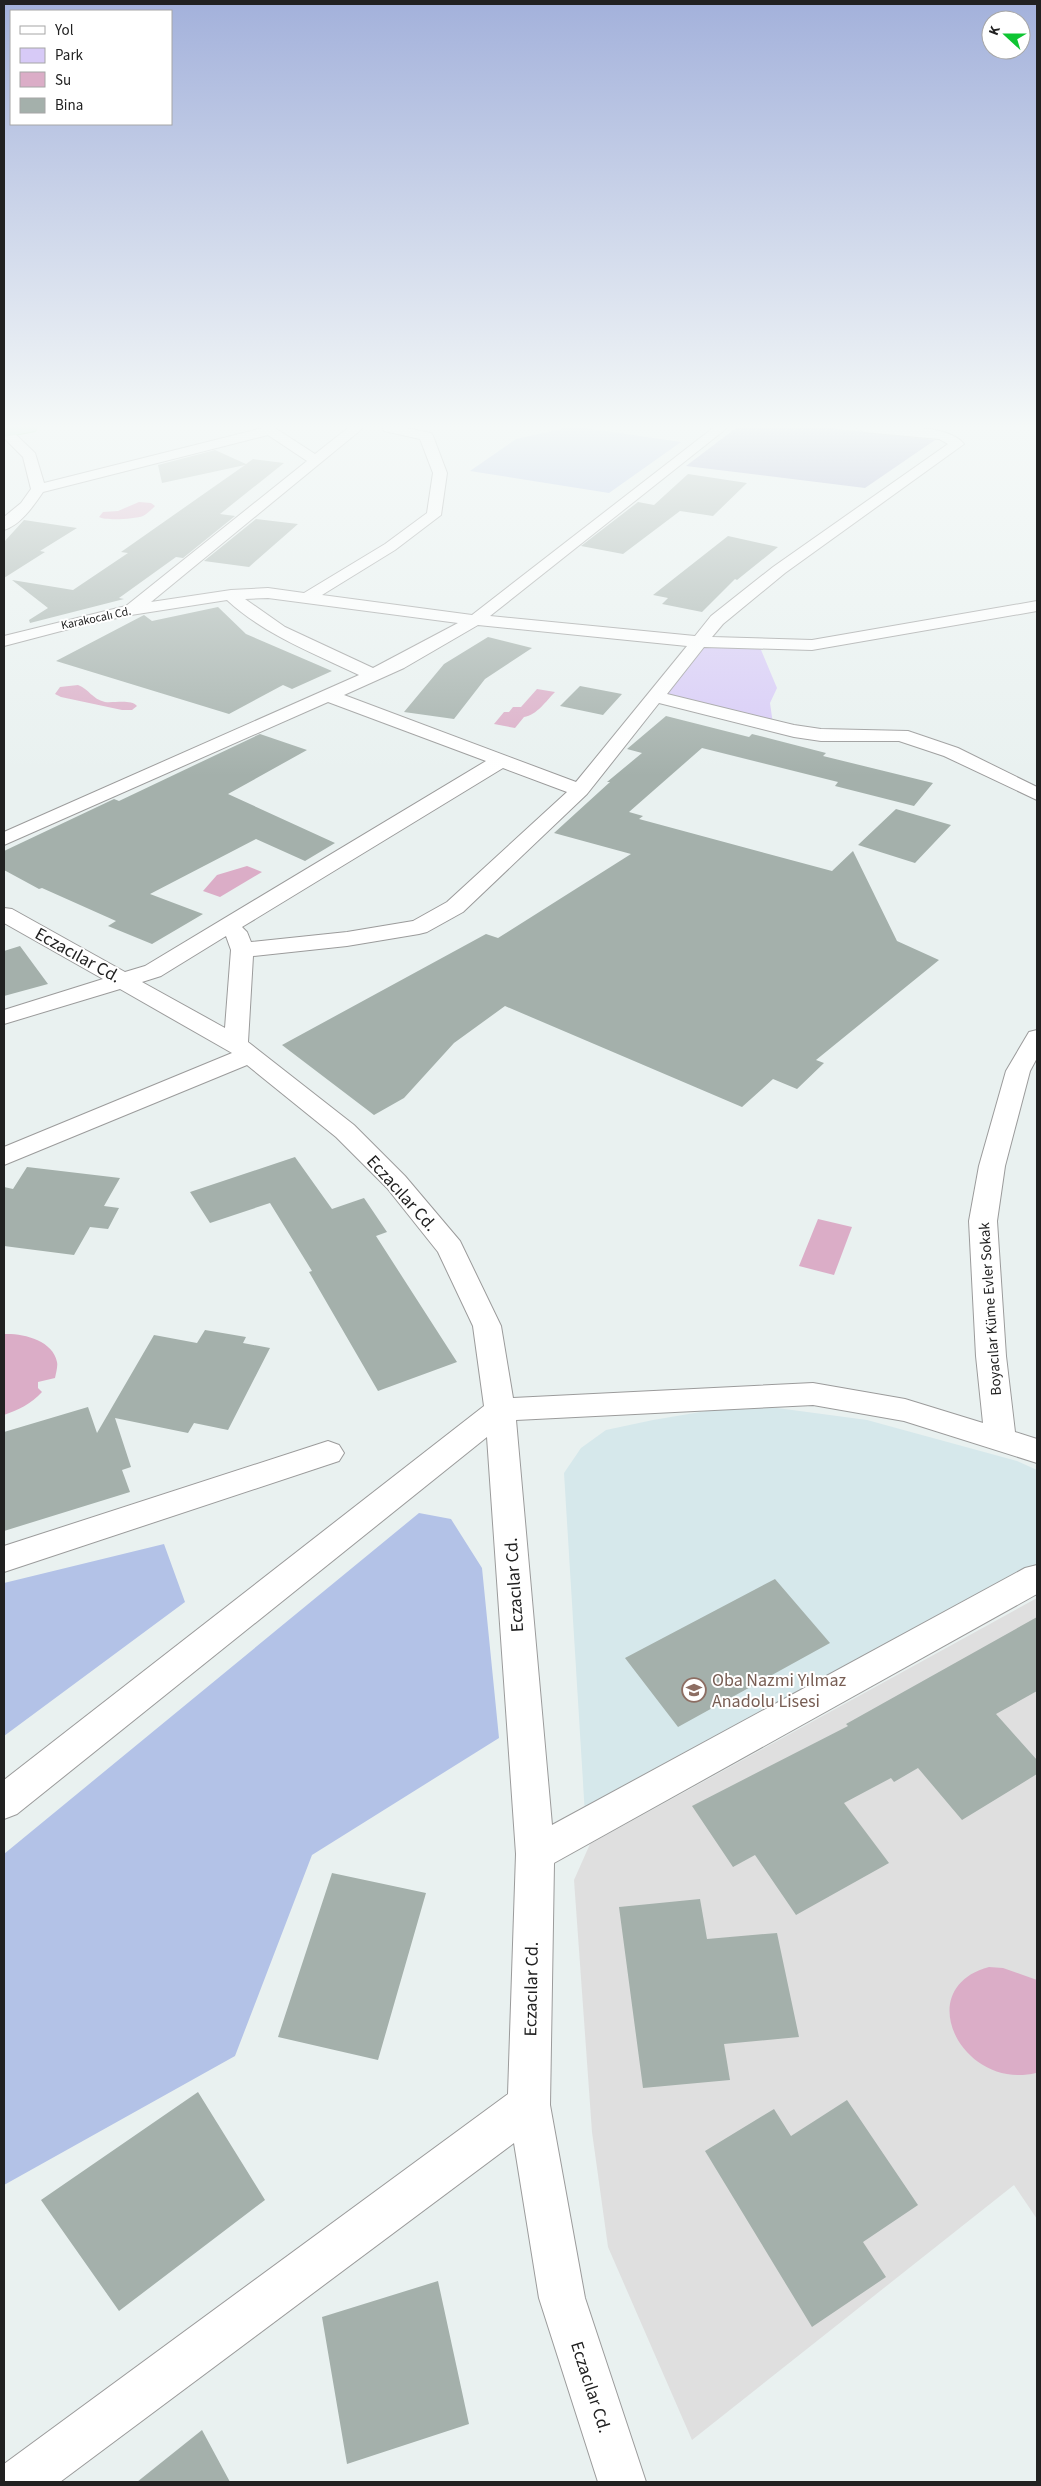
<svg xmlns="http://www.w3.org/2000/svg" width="1041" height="2486" viewBox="0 0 1041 2486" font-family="'Source Sans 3',sans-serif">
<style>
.residential{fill:#dfdfdf}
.education{fill:#d6e8eb}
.grass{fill:#b3c2e7}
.forest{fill:#a1a5cd}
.park{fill:#d7caf7}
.water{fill:#dbadc7}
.building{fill:#a4b0ab}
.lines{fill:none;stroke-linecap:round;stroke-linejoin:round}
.minor-casing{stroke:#9b9b9b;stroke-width:2}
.trunk-casing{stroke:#4bd035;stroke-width:2}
.minor{fill:#fff;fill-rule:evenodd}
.trunk{fill:#a0ecbe;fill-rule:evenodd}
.labels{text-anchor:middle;stroke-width:4;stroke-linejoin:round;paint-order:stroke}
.far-street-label{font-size:12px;fill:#212121;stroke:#fff}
.street-label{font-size:15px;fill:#212121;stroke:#fff}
.near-street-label{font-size:18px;fill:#212121;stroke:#fff}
.near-education-label{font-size:18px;fill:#785e54;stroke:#fff;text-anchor:start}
</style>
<rect width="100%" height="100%" fill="#e9f1f0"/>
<path class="residential" d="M 1037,1598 L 1037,2219 L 1014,2185 L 692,2440 L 608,2247 L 592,2132 L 574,1880 L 590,1844 Z"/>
<path class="education" d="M 724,1408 L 777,1408 L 867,1420 L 1017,1461 L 1037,1470 L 1037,1565 L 585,1815 L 564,1473 L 581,1448 L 606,1430 L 653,1420 Z"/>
<path class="grass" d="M 566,428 L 585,428 L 681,442 L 609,493 L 470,471 L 516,439 Z
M 419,1513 L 451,1519 L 482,1568 L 499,1738 L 312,1855 L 235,2056 L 4,2185 L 4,1854 Z
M 164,1544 L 185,1602 L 4,1736 L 4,1583 Z"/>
<path class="forest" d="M 736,428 L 829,428 L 935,440 L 865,488 L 686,466 Z"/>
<path class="park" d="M 704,644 L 759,645 L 777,688 L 770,703 L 773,724 L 662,696 Z"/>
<path class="water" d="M 139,502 L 151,503 L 155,506 C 152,509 147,514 143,516 C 135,519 106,521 99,517 L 103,512 L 118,511 Z
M 78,685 C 89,689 92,699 105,702 C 115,703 131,699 137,706 L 132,710 L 122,710 L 61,697 L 55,694 L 60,687 Z
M 537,689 L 555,692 C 546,701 537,715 524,717 L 515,728 L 494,724 L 504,712 L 509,712 L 513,707 L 521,707 Z
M 247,866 L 262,872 L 220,897 L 203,891 L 217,875 Z
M 818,1219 L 852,1227 L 834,1275 L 799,1266 Z
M 4,1334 C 22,1333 53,1340 57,1362 C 58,1366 56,1373 55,1378 L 38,1382 L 38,1388 L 42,1392 C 31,1404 18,1410 4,1415 Z
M 989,1967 L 1003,1968 L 1037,1980 L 1036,2073 C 962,2091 910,1988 989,1967 Z"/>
<path class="building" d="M 215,450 L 246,464 L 253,459 L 284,463 L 220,514 L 235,516 L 183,558 L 176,557 L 119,598 L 124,599 L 30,623 L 29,620 L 48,608 L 12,580 L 73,590 L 128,553 L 121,552 L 245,465 L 162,483 L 158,465 Z
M 688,474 L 747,483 L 713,516 L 680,511 L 623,554 L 581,546 L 638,502 L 654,505 Z
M 256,519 L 298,524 L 249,567 L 204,561 Z
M 24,520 L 77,528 L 40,551 L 45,552 L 4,578 L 4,542 Z
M 728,536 L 778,547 L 737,580 L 735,579 L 702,612 L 662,604 L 668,598 L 653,595 Z
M 218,607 L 246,634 L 332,671 L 292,689 L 283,685 L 229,714 L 56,661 L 144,615 L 152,621 Z
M 488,637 L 532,648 L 485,679 L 454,719 L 404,712 L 444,664 Z
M 580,686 L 622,694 L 603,715 L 560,706 Z
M 666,716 L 749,737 L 752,734 L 826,753 L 823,756 L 933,783 L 914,806 L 835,786 L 838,782 L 702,748 L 629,812 L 643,816 L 639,819 L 832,871 L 853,851 L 897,941 L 939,960 L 816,1060 L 824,1063 L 797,1089 L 773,1079 L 742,1107 L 505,1006 L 454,1043 L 404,1098 L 374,1115 L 282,1045 L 486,934 L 498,938 L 631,854 L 554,833 L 610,782 L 607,782 L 642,753 L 627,749 Z
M 260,734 L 307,750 L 228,794 L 335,843 L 305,861 L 256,839 L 150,894 L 203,914 L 152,944 L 108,926 L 116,921 L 42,888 L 39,889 L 4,870 L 4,851 L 114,799 L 119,801 Z
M 896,809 L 951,825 L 915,863 L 858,845 Z
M 20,946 L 48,984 L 4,996 L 4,951 Z
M 295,1157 L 332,1209 L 364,1198 L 387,1232 L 376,1236 L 457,1362 L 378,1391 L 309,1272 L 312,1271 L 270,1203 L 210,1223 L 190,1192 Z
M 27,1167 L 120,1178 L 104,1206 L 119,1208 L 108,1229 L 90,1227 L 74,1255 L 4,1246 L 4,1187 L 13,1189 Z
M 205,1330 L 246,1337 L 243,1343 L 270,1348 L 228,1430 L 194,1423 L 188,1433 L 115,1418 L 131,1467 L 122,1470 L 130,1492 L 4,1531 L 4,1432 L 88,1407 L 97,1433 L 154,1335 L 197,1343 Z
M 775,1579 L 830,1643 L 678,1727 L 625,1658 Z
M 1037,1617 L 1037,1691 L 996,1714 L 1037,1760 L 1037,1774 L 962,1820 L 918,1768 L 894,1782 L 891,1778 L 844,1803 L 889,1863 L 796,1915 L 755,1855 L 733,1867 L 692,1806 L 848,1726 L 846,1724 Z
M 332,1873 L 426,1893 L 378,2060 L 278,2037 Z
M 700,1899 L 707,1939 L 777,1933 L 799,2037 L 724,2044 L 730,2080 L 643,2088 L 619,1907 Z
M 198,2092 L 265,2200 L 119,2311 L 41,2200 Z
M 847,2100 L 918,2205 L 863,2242 L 886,2277 L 812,2327 L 705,2151 L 774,2109 L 791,2136 Z
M 438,2281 L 469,2424 L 347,2464 L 322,2317 Z
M 202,2430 L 230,2482 L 137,2482 Z"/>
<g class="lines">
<g class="minor-casing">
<path id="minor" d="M 263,428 L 275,428 L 315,454 L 348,428 L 363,428 L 151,602 L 231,590 L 268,588 L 304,593 L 385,544 L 427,513 L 433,473 L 420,439 L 384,431 L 383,428 L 406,428 L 431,433 L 433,436 L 447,473 L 441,515 L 395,550 L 322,595 L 472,615 L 713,428 L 727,428 L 490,616 L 695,636 L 711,616 L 773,567 L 948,444 L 939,439 L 864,432 L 857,428 C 881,425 948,423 964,444 L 785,573 L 723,624 L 712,637 L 812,640 L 1037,601 L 1037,611 L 812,650 L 704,647 L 667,694 L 794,725 L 821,729 L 908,731 L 958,748 L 1037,787 L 1037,800 L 944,756 L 899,741 L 821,741 L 794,737 L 659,703 L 587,794 L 463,912 L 427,932 L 419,934 L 347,946 L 253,956 L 248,1042 L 354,1125 L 405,1176 L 460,1241 L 501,1326 L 513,1398 L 813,1383 L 905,1399 L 983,1423 L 976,1356 L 969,1221 L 979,1166 L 1006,1071 L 1029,1032 L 1037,1030 L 1037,1058 L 1030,1071 L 1005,1166 L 997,1221 L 1006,1356 L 1015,1432 L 1037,1439 L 1037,1463 L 904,1421 L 813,1405 L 516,1420 L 552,1825 L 1025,1568 L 1037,1565 L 1037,1594 L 554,1863 L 550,2105 L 585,2298 L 646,2482 L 598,2482 L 539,2298 L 514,2143 L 60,2482 L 4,2482 L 4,2464 L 508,2094 L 516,1854 L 487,1437 L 17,1814 L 4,1819 L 4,1780 L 484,1406 L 473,1326 L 438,1252 L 387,1188 L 336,1137 L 247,1065 L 4,1165 L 4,1147 L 232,1053 L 120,989 L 4,1024 L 4,1010 L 103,979 L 4,923 L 4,908 L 12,909 L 125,972 L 145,966 L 486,761 L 328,702 L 4,845 L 4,832 L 359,675 C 313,653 265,635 227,600 L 131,615 L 84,625 L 4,646 L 4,636 L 126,606 L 307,461 L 268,435 L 43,492 C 34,505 21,525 4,530 L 4,517 L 21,503 L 31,489 L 23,457 L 4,438 L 4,430 L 11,430 L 35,453 L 44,483 ZM 268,598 L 458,623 L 373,668 L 285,627 L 245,599 ZM 478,625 L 687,646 L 576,782 L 344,695 L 404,668 ZM 503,768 L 567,792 L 447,902 L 413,921 L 347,932 L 251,942 L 247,932 L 242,927 ZM 226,936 L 231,950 L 225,1028 L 142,982 L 161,976 Z
M 328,1441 L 339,1445 L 344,1453 L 339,1461 L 4,1572 L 4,1546 Z"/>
</g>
<g class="trunk-casing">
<path id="trunk" d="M 11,428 L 37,428 L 35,431 L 4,437 L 4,429 Z"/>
</g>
<use href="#minor" class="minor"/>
<use href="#trunk" class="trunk"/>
</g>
<linearGradient id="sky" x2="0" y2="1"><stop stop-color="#a3b1db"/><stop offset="0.55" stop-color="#f5f9f8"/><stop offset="1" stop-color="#f5f9f8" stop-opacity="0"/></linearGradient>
<rect width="1041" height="776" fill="url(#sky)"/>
<defs>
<g id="school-ring" transform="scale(1.25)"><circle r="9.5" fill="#fff" stroke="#8d6e63" stroke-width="1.5"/><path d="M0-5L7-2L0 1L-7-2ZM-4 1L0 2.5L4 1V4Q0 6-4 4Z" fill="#8d6e63"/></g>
</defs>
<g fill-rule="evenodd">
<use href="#school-ring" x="694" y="1690"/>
</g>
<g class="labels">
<g class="far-street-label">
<text transform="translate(96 618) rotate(-12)" y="4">Karakocalı Cd.</text>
</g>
<g class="street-label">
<text transform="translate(990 1309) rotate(-94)" y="5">Boyacılar Küme Evler Sokak</text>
</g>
<g class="near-street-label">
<text transform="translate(78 955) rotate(29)" y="6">Eczacılar Cd.</text>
<text transform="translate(402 1193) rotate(48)" y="6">Eczacılar Cd.</text>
<text transform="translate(514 1585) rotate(-94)" y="6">Eczacılar Cd.</text>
<text transform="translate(531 1989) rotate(-89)" y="6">Eczacılar Cd.</text>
<text transform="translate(591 2387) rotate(72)" y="6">Eczacılar Cd.</text>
</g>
<g class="near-education-label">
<text x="712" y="1686">Oba Nazmi Yılmaz<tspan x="712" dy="21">Anadolu Lisesi</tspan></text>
</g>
</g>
<rect width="1041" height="2486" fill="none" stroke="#212121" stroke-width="10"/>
<rect x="10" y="10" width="162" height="115" fill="#ffffff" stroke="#a6a6a6"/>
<rect x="20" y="26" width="25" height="8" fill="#ffffff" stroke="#a6a6a6"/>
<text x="55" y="35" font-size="15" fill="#212121">Yol</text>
<rect x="20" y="48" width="25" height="15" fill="#d7caf7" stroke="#a6a6a6"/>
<text x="55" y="60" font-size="15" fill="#212121">Park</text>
<rect x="20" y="72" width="25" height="15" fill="#dbadc7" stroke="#a6a6a6"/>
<text x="55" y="85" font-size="15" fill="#212121">Su</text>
<rect x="20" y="98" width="25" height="15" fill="#a4b0ab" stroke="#a6a6a6"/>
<text x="55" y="110" font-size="15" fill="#212121">Bina</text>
<g transform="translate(1006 35) rotate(291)"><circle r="24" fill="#ffffff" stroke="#a6a6a6"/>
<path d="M0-4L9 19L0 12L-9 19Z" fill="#0ec532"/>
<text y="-8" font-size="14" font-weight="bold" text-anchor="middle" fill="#212121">K</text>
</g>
</svg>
